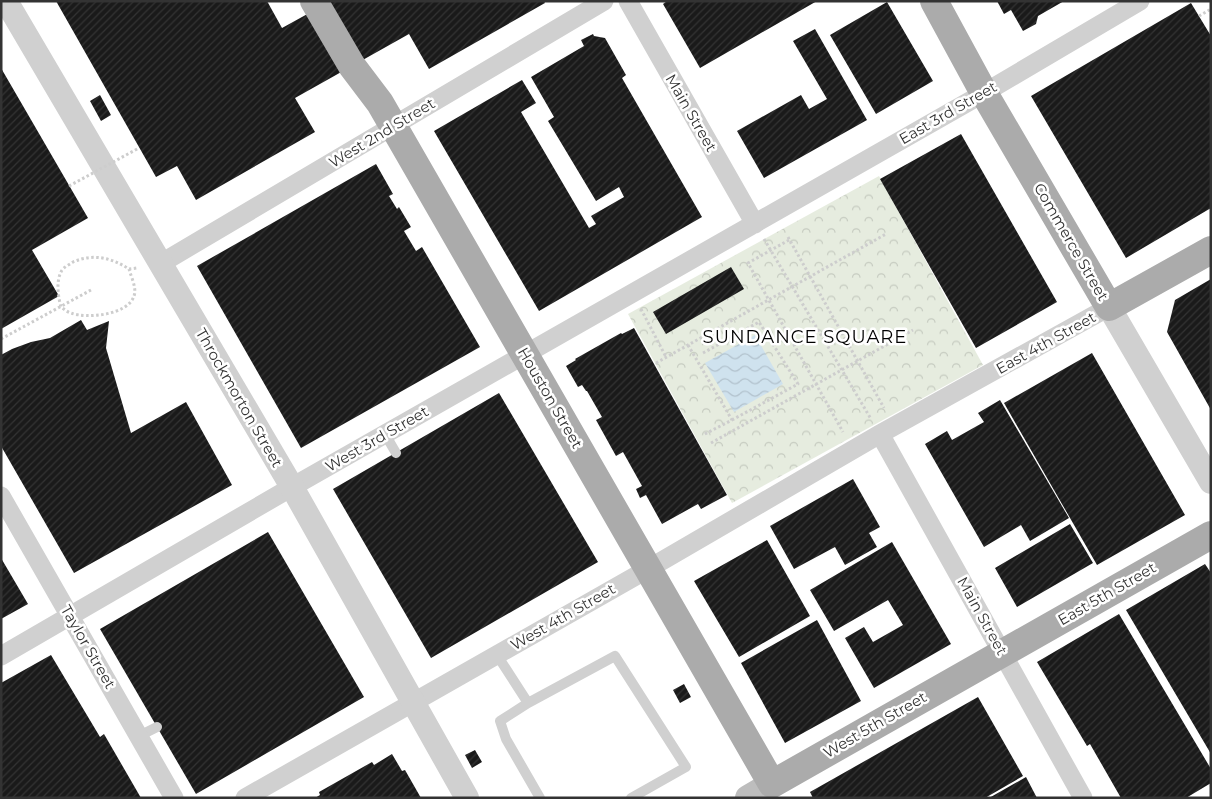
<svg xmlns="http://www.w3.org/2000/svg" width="1212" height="799" viewBox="0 0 1212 799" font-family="Montserrat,sans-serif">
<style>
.park{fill:url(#park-crowns)}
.water{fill:url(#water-waves)}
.building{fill:url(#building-hatch)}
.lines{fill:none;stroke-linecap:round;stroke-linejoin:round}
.path{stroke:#cdcdcd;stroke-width:3;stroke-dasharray:2.5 2.5;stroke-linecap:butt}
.service{stroke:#d0d0d0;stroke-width:10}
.minor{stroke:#d0d0d0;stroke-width:19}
.tertiary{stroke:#d0d0d0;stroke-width:24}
.secondary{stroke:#bdbdbd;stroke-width:26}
.primary{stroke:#ababab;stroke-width:28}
.path-bridge{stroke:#cdcdcd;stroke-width:3;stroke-dasharray:2.5 2.5;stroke-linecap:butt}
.labels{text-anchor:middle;stroke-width:5;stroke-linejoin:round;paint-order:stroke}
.street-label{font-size:15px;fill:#333;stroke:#fff}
.quarter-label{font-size:18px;letter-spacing:1px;fill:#000;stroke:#fff}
</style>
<defs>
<pattern id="park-crowns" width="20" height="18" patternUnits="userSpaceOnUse" patternTransform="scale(1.25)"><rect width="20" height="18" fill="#e6ecdf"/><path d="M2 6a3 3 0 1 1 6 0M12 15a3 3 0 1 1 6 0" fill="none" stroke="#c6cbc0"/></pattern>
<pattern id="water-waves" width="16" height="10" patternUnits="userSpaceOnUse" patternTransform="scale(1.25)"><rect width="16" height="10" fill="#cfe2ee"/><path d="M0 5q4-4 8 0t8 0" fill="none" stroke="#b2c2cd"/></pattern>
<pattern id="building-hatch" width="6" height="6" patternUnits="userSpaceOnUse" patternTransform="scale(1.25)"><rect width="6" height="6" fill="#1a1a1a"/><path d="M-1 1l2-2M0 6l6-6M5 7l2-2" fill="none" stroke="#333"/></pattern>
</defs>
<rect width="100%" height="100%" fill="#fff"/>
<path class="park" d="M 879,176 L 983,365 L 732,503 L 628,314 Z"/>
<path class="water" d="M 755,335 L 783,384 L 734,412 L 705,363 Z"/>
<path class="building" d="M 56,1 L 267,1 L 282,28 L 331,1 L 544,1 L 545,3 L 429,69 L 409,34 L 295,98 L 315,132 L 196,200 L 177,166 L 156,177 Z
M 667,1 L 817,1 L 700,68 L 663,4 Z
M 997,1 L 1064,1 L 1038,16 L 1036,24 L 1023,31 L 1011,10 L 1004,14 Z
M 887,2 L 933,81 L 876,114 L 830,35 Z
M 1191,3 L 1211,36 L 1211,208 L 1126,258 L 1031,96 Z
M 815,29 L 867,120 L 764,178 L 737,131 L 801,95 L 809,109 L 827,99 L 793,41 Z
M 593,34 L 594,36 L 605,38 L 626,75 L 622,78 L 702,217 L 539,311 L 434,131 L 522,80 L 536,103 L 521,112 L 589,228 L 596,224 L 591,216 L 624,197 L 619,187 L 596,201 L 548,121 L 554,117 L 531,77 L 584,46 L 581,40 Z
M 1,68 L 88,218 L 32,250 L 59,296 L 1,329 Z
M 100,95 L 111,115 L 101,121 L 90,101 Z
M 961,134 L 1057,302 L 976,348 L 880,179 Z
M 376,164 L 393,194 L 389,196 L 397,209 L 399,207 L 411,227 L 404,231 L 416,251 L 422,247 L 480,347 L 301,448 L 197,266 Z
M 731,267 L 744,289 L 666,334 L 653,312 Z
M 1211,279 L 1211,410 L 1167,332 L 1175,300 Z
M 81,320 L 87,330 L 109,321 L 106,348 L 131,433 L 186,402 L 232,485 L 74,573 L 1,446 L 1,355 L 12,349 L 31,342 L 50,338 Z
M 634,328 L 727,495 L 701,509 L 698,504 L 662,524 L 646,495 L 640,498 L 636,489 L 642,486 L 623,452 L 616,456 L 596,420 L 602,417 L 587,391 L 586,391 L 582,385 L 578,387 L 566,366 L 576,360 L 575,359 L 621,333 L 622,334 Z
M 1092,353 L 1185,515 L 1097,565 L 1004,403 Z
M 499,393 L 598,562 L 431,658 L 333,489 Z
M 1000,400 L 1069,518 L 1030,541 L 1021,525 L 984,547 L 925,444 L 947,431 L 952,440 L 984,422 L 978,413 Z
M 853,479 L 880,527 L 869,533 L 877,547 L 845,565 L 835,547 L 794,569 L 770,526 Z
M 1070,524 L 1093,563 L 1017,607 L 995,568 Z
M 268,532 L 364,697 L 196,794 L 100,629 Z
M 767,540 L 810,616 L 739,657 L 694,581 Z
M 892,542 L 951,644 L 874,688 L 845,638 L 864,627 L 873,642 L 903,625 L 888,600 L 834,631 L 810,590 Z
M 1,558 L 28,604 L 1,619 Z
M 1205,564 L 1211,573 L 1211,754 L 1126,610 Z
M 1119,614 L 1211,769 L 1211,783 L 1186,798 L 1121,798 L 1090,744 L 1087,746 L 1037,662 Z
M 817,620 L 861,701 L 785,743 L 741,663 Z
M 51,655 L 100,737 L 104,734 L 141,798 L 1,798 L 1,683 Z
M 684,684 L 691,697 L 680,703 L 673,690 Z
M 978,697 L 1023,776 L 985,798 L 813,798 L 810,792 Z
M 475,750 L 482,762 L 472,768 L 465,755 Z
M 392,754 L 402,771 L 405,770 L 421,798 L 315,798 L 320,795 L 319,792 L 372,762 L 374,765 Z
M 1026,777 L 1037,798 L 989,798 Z"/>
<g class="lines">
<path class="path" d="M 1199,16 L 1211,9
M 788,237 L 884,408
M 764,239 L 871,419
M 789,240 L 748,263 L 843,432
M 129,269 C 131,277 137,288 134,296 C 128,315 87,319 71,313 C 67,312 64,309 61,307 C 58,296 56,282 61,272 C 63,267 69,265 73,262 C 93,253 112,258 129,269 L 137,268
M 641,309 L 666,357
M 1,339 L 91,290
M 688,345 L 732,420 L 703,435
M 703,353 L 759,322 L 798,384 L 732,420
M 656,363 L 886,234
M 711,443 L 913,330"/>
<path class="service" d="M 385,434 L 396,453
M 497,655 L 528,703
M 139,736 L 157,727
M 540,798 L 506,739 L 500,721 L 528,703 L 615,656 L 686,767 L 631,798"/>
<path class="minor" d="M 628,1 L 755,224
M 160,264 L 604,1
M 880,434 L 1083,798
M 1,496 L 174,798
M 1,656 L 292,487 L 984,93 L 1140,1
M 245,798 L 648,569 L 880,434 L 1109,307"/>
<path class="tertiary" d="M 6,1 L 292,487 L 467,798
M 1109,307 L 1211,482"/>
<path class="secondary" d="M 748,798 L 772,784"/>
<path class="primary" d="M 314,1 L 352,66 L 380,103 L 772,784 L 1211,535
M 934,1 L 984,93 L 1109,307 L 1211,250"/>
<path class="path-bridge" d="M 69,186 L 139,148"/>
</g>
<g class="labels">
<g class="street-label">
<text transform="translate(691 113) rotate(60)" y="5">Main Street</text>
<text transform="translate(948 113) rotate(-30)" y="5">East 3rd Street</text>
<text transform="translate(382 133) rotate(-31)" y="5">West 2nd Street</text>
<text transform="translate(1071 242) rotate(60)" y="5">Commerce Street</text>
<text transform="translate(1046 343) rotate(-29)" y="5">East 4th Street</text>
<text transform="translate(239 398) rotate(60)" y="5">Throckmorton Street</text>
<text transform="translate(550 398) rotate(60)" y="5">Houston Street</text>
<text transform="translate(377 439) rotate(-30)" y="5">West 3rd Street</text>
<text transform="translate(1107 594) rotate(-30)" y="5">East 5th Street</text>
<text transform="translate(982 616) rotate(61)" y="5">Main Street</text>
<text transform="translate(563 617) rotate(-30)" y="5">West 4th Street</text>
<text transform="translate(88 647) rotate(60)" y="5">Taylor Street</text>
<text transform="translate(875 725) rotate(-30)" y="5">West 5th Street</text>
</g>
<g class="quarter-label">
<text x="805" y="343">SUNDANCE SQUARE</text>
</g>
</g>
<rect width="1212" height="799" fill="none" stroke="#333333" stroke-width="5"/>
</svg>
